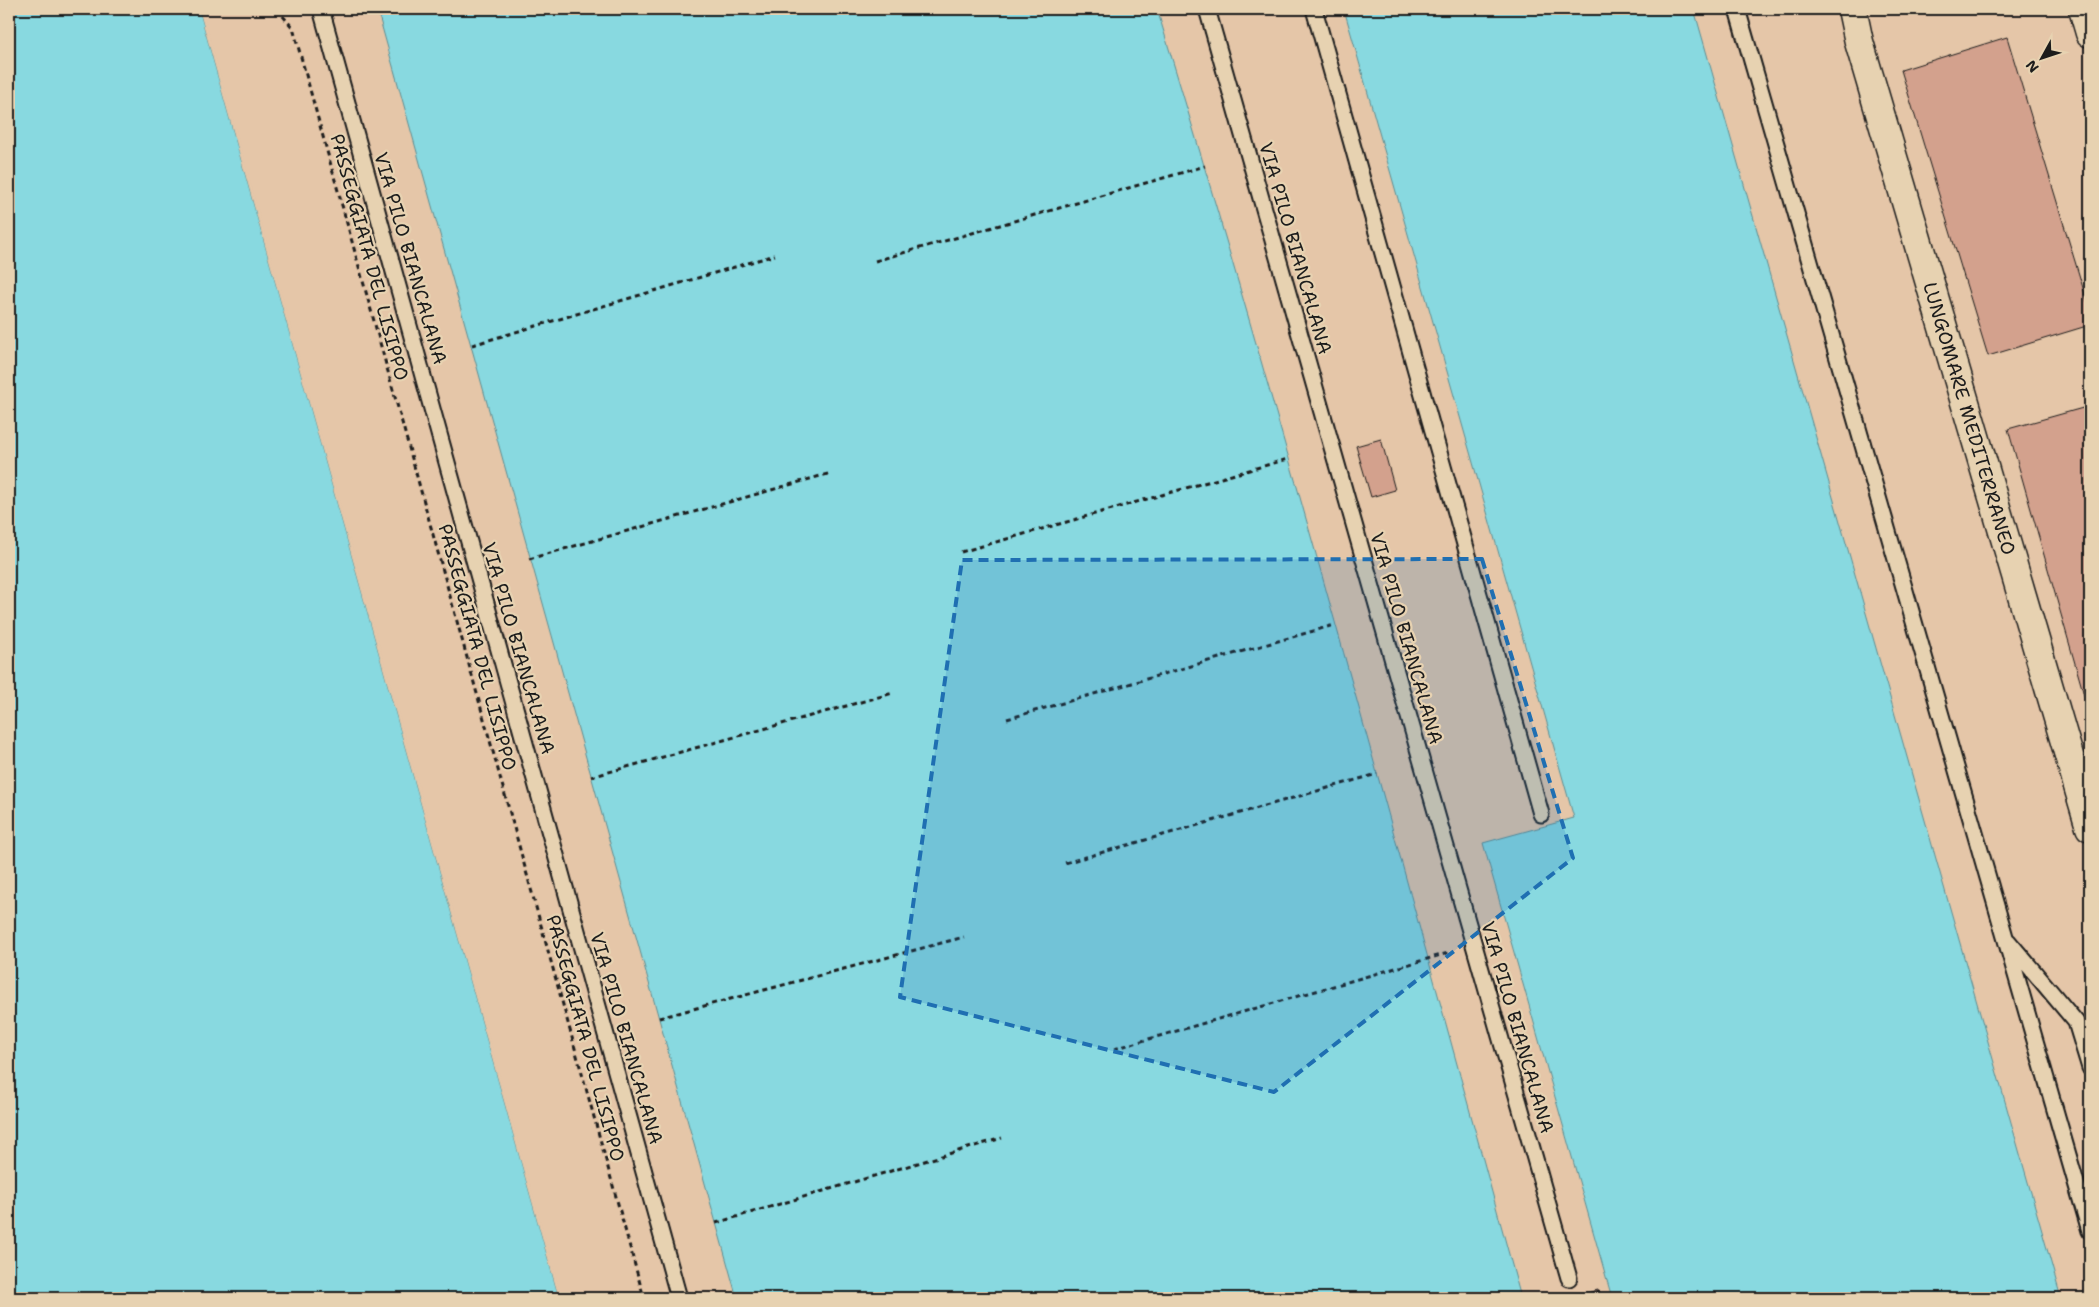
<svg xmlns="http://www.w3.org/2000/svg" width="2099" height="1307" viewBox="0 0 2099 1307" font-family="'Shantell Sans',sans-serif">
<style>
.water{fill:#88d9e0;stroke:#5d8d92}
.pier{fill:#e5c6a8}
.building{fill:#d3a18d;stroke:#1c1c1c}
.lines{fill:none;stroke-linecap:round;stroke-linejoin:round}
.lane-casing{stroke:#1c1c1c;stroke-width:19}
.street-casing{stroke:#1c1c1c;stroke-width:31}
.path{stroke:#1c1c1c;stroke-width:3;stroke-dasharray:5 4;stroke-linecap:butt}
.lane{stroke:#e7d2b1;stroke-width:15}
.street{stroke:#e7d2b1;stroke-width:28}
.marked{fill:#1f6fb2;fill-opacity:0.2;stroke:#1f6fb2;stroke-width:4;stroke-dasharray:10 6;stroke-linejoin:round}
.labels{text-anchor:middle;stroke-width:4.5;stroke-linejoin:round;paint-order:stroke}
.street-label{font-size:19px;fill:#1c1c1c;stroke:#e7d2b1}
</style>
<rect width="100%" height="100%" fill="#e5c6a8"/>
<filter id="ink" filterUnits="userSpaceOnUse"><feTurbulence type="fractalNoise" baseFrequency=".02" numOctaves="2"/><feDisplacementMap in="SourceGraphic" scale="10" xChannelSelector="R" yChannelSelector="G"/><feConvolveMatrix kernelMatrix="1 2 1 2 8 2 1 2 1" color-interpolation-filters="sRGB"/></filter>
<g filter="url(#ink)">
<path class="water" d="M 9,9 L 199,9 L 559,1298 L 9,1298 Z
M 377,9 L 1157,9 C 1287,436 1403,868 1521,1298 L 737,1298 Z
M 1344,9 L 1694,9 L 2061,1298 L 1612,1298 L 1483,843 L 1574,818 Z"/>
<path class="pier" d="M 199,9 L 201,9 L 561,1298 L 559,1298 Z"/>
<path class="building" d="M 2007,37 L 2090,311 L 2090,325 L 1988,356 L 1901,70 Z
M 2090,406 L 2090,716 L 2008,429 Z
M 1381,439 L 1395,490 L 1371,497 L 1356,446 Z
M 1598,1290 L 1600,1298 L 1568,1298 Z"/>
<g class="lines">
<g class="lane-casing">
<path id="lane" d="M 321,9 L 679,1298
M 1207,9 L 1569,1278
M 1314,9 L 1541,814
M 1737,9 L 2090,1231
M 2008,941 L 2076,1022 L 2090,1068"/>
</g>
<g class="street-casing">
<g id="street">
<path id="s1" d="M 1852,9 L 1859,42 L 2090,827"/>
<path d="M 2083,9 L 2090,33"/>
</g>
</g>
<path class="path" d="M 277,9 L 293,28 L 644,1298
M 875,261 L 1205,166
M 472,345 L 775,255
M 961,552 L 1288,459
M 529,559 L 831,473
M 1007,719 L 1334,625
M 591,777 L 893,693
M 1065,863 L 1377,774
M 659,1018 L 964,937
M 1114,1049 L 1448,953
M 716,1223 L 1002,1138"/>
<use href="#lane" class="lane"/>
<use href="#street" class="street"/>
</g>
</g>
<path class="marked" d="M 1482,559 L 1573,858 L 1274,1092 L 900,997 L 962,560 Z"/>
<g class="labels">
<g class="street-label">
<text transform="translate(1296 248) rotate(74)" y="7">VIA PILO BIANCALANA</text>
<text transform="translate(370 257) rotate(75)" y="7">PASSEGGIATA DEL LISIPPO</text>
<text transform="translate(411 258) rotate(74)" y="7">VIA PILO BIANCALANA</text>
<text dy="7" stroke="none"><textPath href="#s1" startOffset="426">LUNGOMARE MEDITERRANEO</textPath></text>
<text transform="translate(1407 638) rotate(74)" y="7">VIA PILO BIANCALANA</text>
<text transform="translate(478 647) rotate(75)" y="7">PASSEGGIATA DEL LISIPPO</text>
<text transform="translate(519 648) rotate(74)" y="7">VIA PILO BIANCALANA</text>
<text transform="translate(1518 1027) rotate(74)" y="7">VIA PILO BIANCALANA</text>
<text transform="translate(586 1038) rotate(75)" y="7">PASSEGGIATA DEL LISIPPO</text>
<text transform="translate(627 1038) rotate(74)" y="7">VIA PILO BIANCALANA</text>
</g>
</g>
<rect width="2099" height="1307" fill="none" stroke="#e7d2b1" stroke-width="30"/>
<rect x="15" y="15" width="2069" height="1277" fill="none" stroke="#1c1c1c" stroke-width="2" filter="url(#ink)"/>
<g transform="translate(2042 58) rotate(230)" stroke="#e7d2b1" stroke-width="4" paint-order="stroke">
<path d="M0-4L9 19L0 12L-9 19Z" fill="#1c1c1c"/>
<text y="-8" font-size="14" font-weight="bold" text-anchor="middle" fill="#1c1c1c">N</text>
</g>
</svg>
